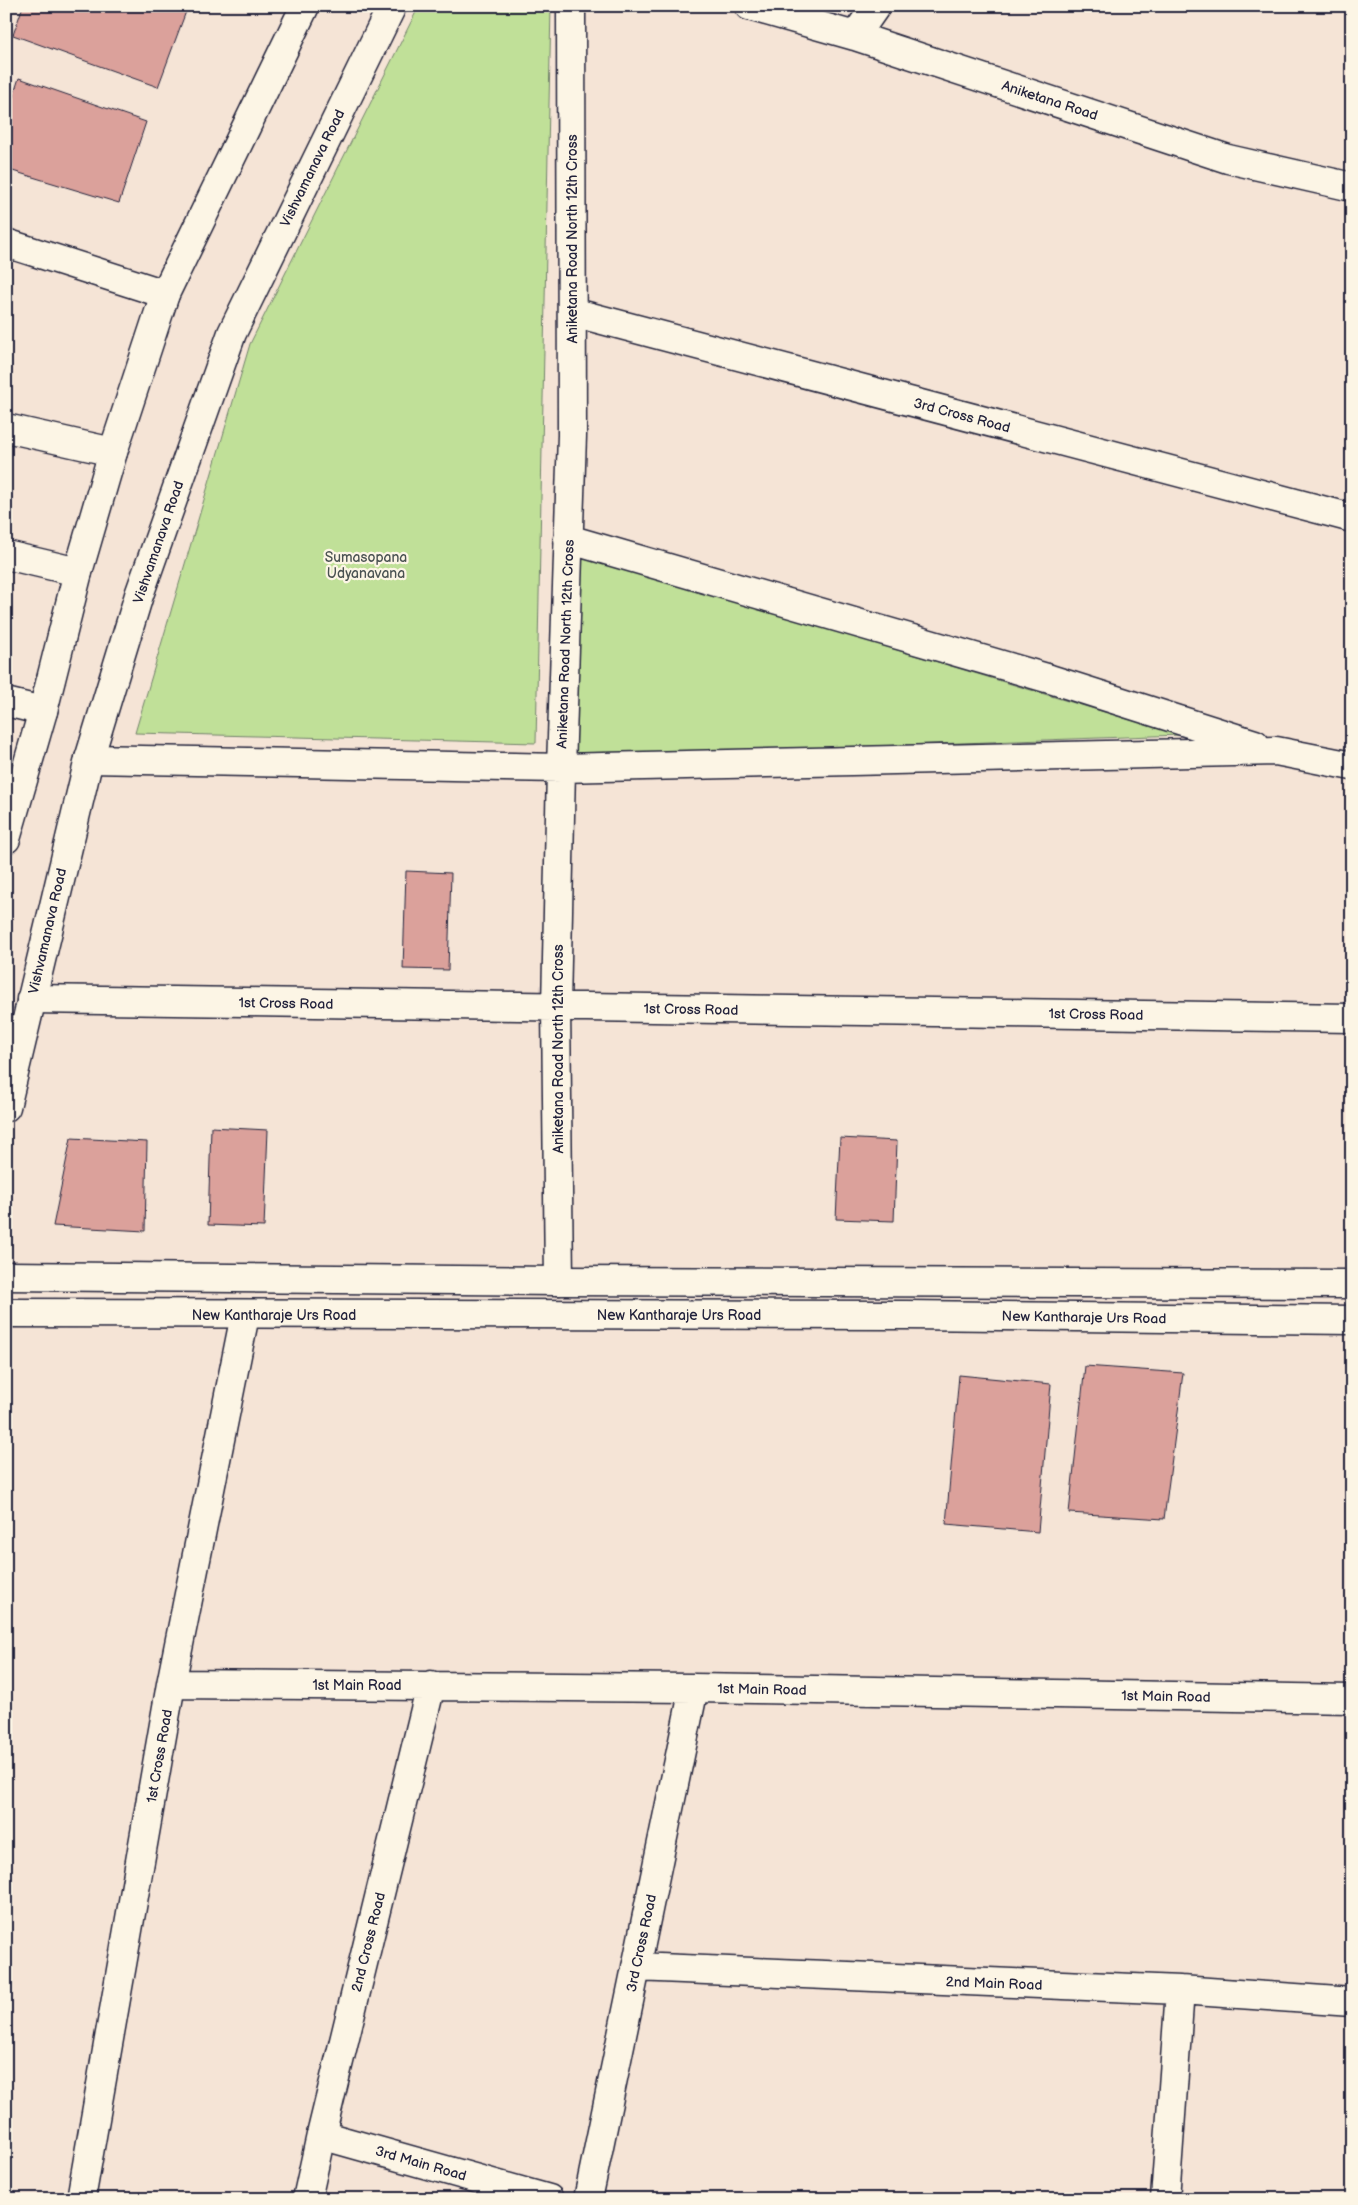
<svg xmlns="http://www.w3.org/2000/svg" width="1358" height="2205" viewBox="0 0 1358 2205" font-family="'Balsamiq Sans',sans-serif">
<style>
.green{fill:#c0e098;stroke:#71816a}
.building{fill:#dba19b;stroke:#22223b}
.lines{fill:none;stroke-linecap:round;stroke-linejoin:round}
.minor-casing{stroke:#22223b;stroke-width:31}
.secondary-casing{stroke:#22223b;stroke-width:31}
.minor{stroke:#fcf5e5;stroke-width:28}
.secondary{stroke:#fcf5e5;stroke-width:28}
.labels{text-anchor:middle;stroke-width:4.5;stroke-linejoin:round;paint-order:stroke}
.street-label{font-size:14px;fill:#22223b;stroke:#fcf5e5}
.park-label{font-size:14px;fill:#4a5252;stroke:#fcf5e5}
</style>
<rect width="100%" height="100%" fill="#f5e4d6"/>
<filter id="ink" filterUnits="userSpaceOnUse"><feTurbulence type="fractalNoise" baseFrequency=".02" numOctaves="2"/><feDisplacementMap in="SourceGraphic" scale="10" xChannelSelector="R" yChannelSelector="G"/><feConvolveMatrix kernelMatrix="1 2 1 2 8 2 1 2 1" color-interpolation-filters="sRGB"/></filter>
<g filter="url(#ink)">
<path class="green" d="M 419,6 L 551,6 L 536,743 L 135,733 L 250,344 Z
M 581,555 L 1181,735 L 576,757 Z"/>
<path class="building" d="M 23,6 L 188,6 L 158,87 L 13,35 Z
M 19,78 L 146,122 L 119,203 L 6,169 L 6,118 Z
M 406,871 L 451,873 L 448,970 L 403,969 Z
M 211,1127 L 268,1130 L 264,1227 L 208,1225 Z
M 71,1138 L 147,1142 L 145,1231 L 53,1226 Z
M 840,1138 L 897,1141 L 894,1221 L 836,1219 Z
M 1085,1366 L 1183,1373 L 1164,1519 L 1069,1513 Z
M 959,1375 L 1051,1384 L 1038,1532 L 946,1524 Z"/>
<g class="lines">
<g class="minor-casing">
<path id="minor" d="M 749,6 L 855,36 L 1228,159 L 1352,187
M 855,36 L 876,6
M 6,243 L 165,294
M 572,312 L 1352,518
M 6,428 L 113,452
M 568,539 L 1050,679 L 1255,744
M 6,555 L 78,572
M 6,702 L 43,711
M 89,759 L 561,768 L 1276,751 L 1352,766
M 31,999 L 1352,1018
M 559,1281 L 556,1007 L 561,768 L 572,435 L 571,6
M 171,1684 L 694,1688 L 1352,1699
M 636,1967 L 1180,1990 L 1352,2002
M 321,2135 L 549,2199
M 81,2199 L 171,1684 L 245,1315
M 307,2199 L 321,2135 L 431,1685
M 588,2199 L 694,1688
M 1165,2199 L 1180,1990"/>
</g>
<g class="secondary-casing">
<path id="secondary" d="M 6,839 L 43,711 L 78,572 L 113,452 L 165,294 L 305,6
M 6,1107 L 89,759 L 139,595 L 232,333 L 392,6
M 6,1276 L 559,1281 L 1352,1284
M 6,1313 L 906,1315 L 1352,1320"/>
</g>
<use href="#minor" class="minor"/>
<use href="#secondary" class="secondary"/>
</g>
</g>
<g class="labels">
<g class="street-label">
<text transform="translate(1050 100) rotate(18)" y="5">Aniketana Road</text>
<text transform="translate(312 168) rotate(-64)" y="5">Vishvamanava Road</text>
<text transform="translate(572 239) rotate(-90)" y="5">Aniketana Road North 12th Cross</text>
<text transform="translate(962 415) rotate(15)" y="5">3rd Cross Road</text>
<text transform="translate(158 542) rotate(-71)" y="5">Vishvamanava Road</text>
<text transform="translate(565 644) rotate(-88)" y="5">Aniketana Road North 12th Cross</text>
<text transform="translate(47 931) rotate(-77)" y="5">Vishvamanava Road</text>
<text transform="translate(286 1003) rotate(1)" y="5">1st Cross Road</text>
<text transform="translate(691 1009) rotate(1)" y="5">1st Cross Road</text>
<text transform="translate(1096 1014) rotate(1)" y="5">1st Cross Road</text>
<text transform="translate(558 1049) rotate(-90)" y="5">Aniketana Road North 12th Cross</text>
<text x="274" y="1320">New Kantharaje Urs Road</text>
<text x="679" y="1320">New Kantharaje Urs Road</text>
<text transform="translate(1084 1317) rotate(1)" y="5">New Kantharaje Urs Road</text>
<text x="357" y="1690">1st Main Road</text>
<text transform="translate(762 1689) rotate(1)" y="5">1st Main Road</text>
<text transform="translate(1166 1696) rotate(1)" y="5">1st Main Road</text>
<text transform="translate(159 1756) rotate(-80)" y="5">1st Cross Road</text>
<text transform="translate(368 1942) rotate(-76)" y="5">2nd Cross Road</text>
<text transform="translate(641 1943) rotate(-78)" y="5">3rd Cross Road</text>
<text transform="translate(994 1983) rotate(2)" y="5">2nd Main Road</text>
<text transform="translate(421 2163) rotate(16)" y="5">3rd Main Road</text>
</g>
<g class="park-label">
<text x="366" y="562">Sumasopana<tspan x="366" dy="16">Udyanavana</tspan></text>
</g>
</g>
<rect width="1358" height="2205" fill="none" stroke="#fcf5e5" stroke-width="25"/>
<rect x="12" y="12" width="1333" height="2180" fill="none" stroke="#22223b" stroke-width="2" filter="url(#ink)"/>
</svg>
